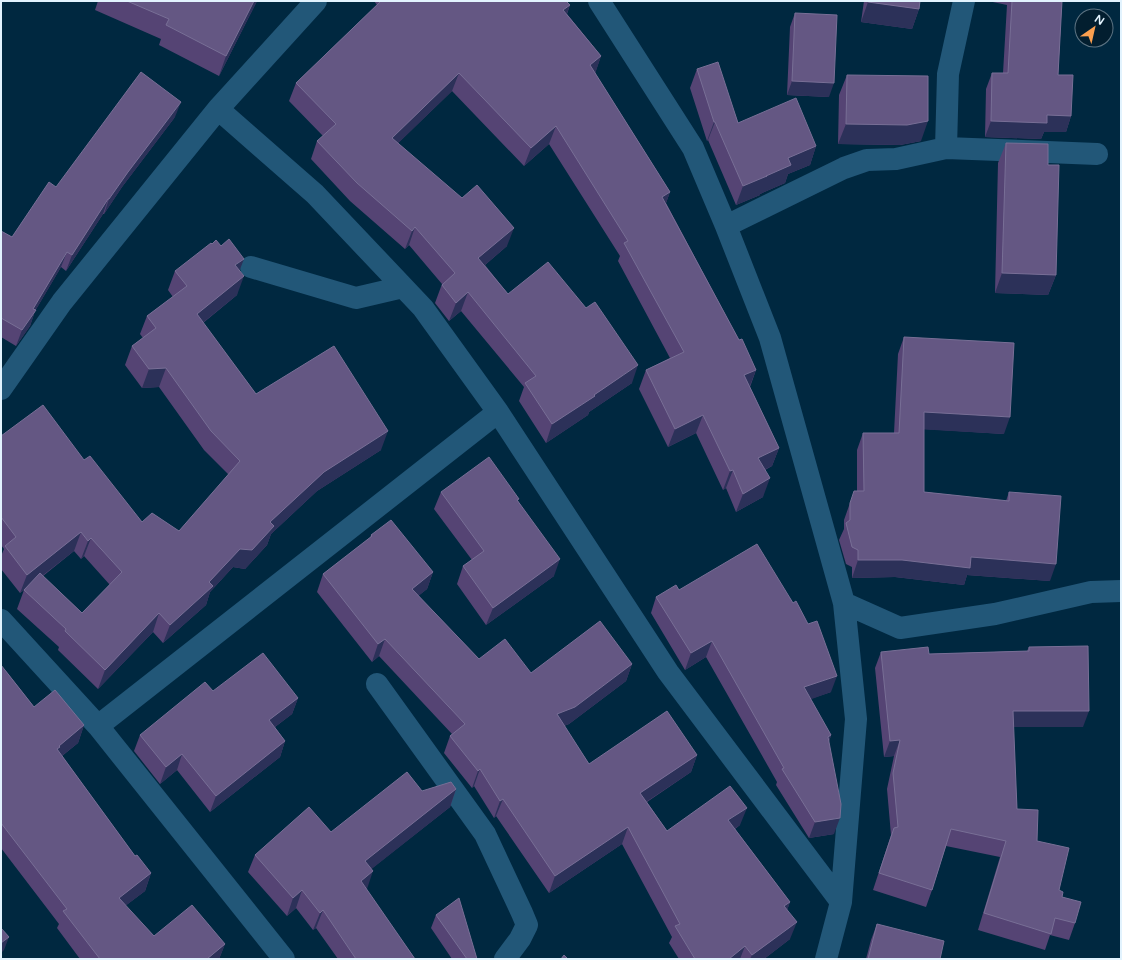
<svg xmlns="http://www.w3.org/2000/svg" width="1122" height="960" viewBox="0 0 1122 960" font-family="'Varela Round',sans-serif">
<style>
.lines{fill:none;stroke-linecap:round;stroke-linejoin:round}
.street{stroke:#225778;stroke-width:22}
.wall{fill:#554474;fill-rule:evenodd}
.shaded-wall{fill:#2c3159}
.building{fill:#645783;stroke:#786f96}
</style>
<rect width="100%" height="100%" fill="#002840"/>
<g class="lines">
<path class="street" d="M 599,1 L 693,148 L 726,226 L 770,338 L 844,603 L 856,719 L 841,902 L 826,959
M 218,109 L 315,194 L 423,308 L 498,412 L 668,672 L 841,902
M 946,148 L 948,74 L 964,1
M 726,226 L 844,168 L 867,160 L 896,159 L 946,148 L 1097,154
M 251,267 L 356,298 L 403,287
M 1,389 L 62,302 L 218,109 L 316,1
M 844,603 L 900,628 L 995,614 L 1091,592 L 1121,591
M 1,620 L 98,726 L 284,959
M 377,684 L 485,834 L 522,913 L 527,925 L 520,939 L 505,959
M 98,726 L 498,412"/>
</g>
<path class="wall" d="M 98,1 L 257,1 L 219,76 L 159,45 L 161,39 L 95,10 Z
M 374,1 L 566,1 L 570,5 L 567,14 L 601,56 L 595,73 L 670,192 L 666,203 L 739,340 L 756,370 L 750,387 L 779,448 L 772,466 L 765,470 L 763,497 L 736,512 L 726,488 L 723,490 L 696,433 L 668,447 L 639,389 L 646,370 L 670,358 L 618,261 L 620,256 L 549,144 L 524,166 L 452,91 L 398,143 L 507,246 L 485,265 L 508,294 L 632,383 L 589,412 L 588,415 L 546,443 L 519,401 L 524,387 L 461,311 L 449,321 L 435,303 L 442,284 L 409,245 L 405,249 L 350,201 L 311,159 L 317,141 L 323,136 L 289,101 L 296,83 L 377,5 Z
M 864,1 L 920,1 L 919,9 L 912,29 L 861,22 Z
M 988,1 L 1062,1 L 1058,75 L 1071,116 L 1066,132 L 1044,132 L 1041,139 L 985,137 L 986,89 L 992,73 L 1003,73 L 1007,5 Z
M 795,13 L 829,97 L 787,95 L 790,27 Z
M 697,69 L 738,123 L 816,146 L 810,165 L 788,174 L 785,183 L 760,194 L 760,195 L 736,205 L 708,140 L 707,141 L 690,88 Z
M 847,75 L 921,141 L 900,145 L 838,144 L 839,95 Z
M 175,117 L 122,187 L 104,214 L 103,214 L 66,271 L 61,267 L 35,311 L 30,326 L 16,346 L 1,337 L 1,231 L 12,237 L 56,187 Z
M 1006,143 L 1048,165 L 1056,275 L 1048,295 L 995,293 L 998,163 Z
M 240,270 L 237,295 L 203,323 L 256,394 L 381,450 L 317,491 L 271,534 L 267,545 L 245,569 L 233,567 L 210,592 L 206,605 L 163,643 L 153,632 L 98,689 L 58,650 L 59,647 L 17,609 L 24,590 L 20,593 L 1,569 L 1,556 L 4,549 L 1,545 L 1,436 L 84,460 L 142,522 L 179,531 L 229,475 L 204,450 L 159,387 L 142,388 L 125,365 L 132,346 L 143,338 L 140,334 L 147,316 L 173,297 L 168,290 L 175,271 ZM 74,551 L 81,559 L 84,556 L 110,585 L 82,613 L 43,576 Z
M 904,337 L 1004,434 L 924,429 L 924,492 L 1006,501 L 1009,492 L 1050,581 L 967,575 L 964,585 L 895,577 L 852,578 L 852,567 L 846,564 L 839,540 L 844,529 L 844,520 L 850,503 L 857,491 L 857,450 L 863,433 L 894,433 L 898,354 Z
M 441,492 L 518,501 L 554,576 L 486,625 L 457,584 L 463,566 L 472,560 L 434,509 Z
M 371,535 L 433,572 L 427,589 L 418,596 L 479,659 L 531,673 L 632,664 L 626,681 L 569,724 L 564,726 L 589,764 L 697,755 L 691,772 L 647,802 L 667,831 L 740,825 L 735,829 L 790,902 L 787,910 L 790,939 L 764,959 L 679,959 L 669,943 L 672,937 L 622,844 L 549,893 L 496,816 L 494,818 L 474,786 L 472,788 L 444,753 L 450,736 L 452,734 L 379,656 L 372,662 L 317,592 L 323,574 L 370,538 Z
M 679,590 L 831,692 L 810,699 L 831,735 L 829,742 L 834,834 L 809,838 L 776,785 L 777,782 L 706,657 L 685,670 L 651,613 L 656,597 Z
M 1029,647 L 1083,727 L 1013,727 L 1017,809 L 1037,841 L 1059,890 L 1075,923 L 1069,940 L 1050,935 L 1045,950 L 978,930 L 1000,857 L 946,846 L 932,890 L 926,907 L 873,890 L 891,835 L 887,789 L 894,756 L 884,757 L 875,668 L 881,652 L 929,654 L 1027,651 Z
M 1,665 L 34,707 L 84,725 L 78,743 L 62,756 L 135,856 L 151,873 L 145,891 L 125,906 L 154,936 L 225,944 L 219,959 L 80,959 L 57,928 L 59,924 L 1,848 Z
M 213,691 L 298,698 L 292,714 L 275,727 L 285,741 L 280,757 L 210,812 L 177,770 L 160,784 L 134,751 L 140,735 Z
M 456,789 L 450,807 L 371,869 L 366,889 L 415,959 L 338,959 L 316,928 L 313,930 L 296,908 L 287,916 L 248,872 L 255,855 L 331,832 L 422,791 Z
M 436,915 L 477,959 L 452,959 L 431,928 Z
M 877,924 L 940,959 L 866,959 L 871,940 Z"/>
<path class="shaded-wall" d="M 254,1 L 257,1 L 219,76 L 226,56 Z
M 868,2 L 919,9 L 912,29 L 861,22 Z
M 570,5 L 563,24 L 563,10 Z
M 601,56 L 595,74 L 590,65 Z
M 459,73 L 452,91 L 385,156 L 392,138 Z
M 792,81 L 834,83 L 829,97 L 787,95 Z
M 181,102 L 175,117 L 122,187 L 104,214 L 109,199 L 128,172 Z
M 1047,115 L 1071,116 L 1066,132 L 1044,132 L 1041,139 L 985,137 L 991,121 Z
M 928,121 L 921,141 L 900,145 L 838,144 L 846,124 Z
M 714,122 L 715,122 L 708,140 L 707,141 Z
M 556,126 L 549,144 L 524,166 L 531,148 Z
M 816,146 L 810,165 L 788,174 L 785,183 L 760,194 L 760,195 L 736,205 L 743,186 L 766,176 L 788,158 Z
M 670,192 L 663,211 L 662,197 Z
M 108,199 L 103,214 L 66,271 L 72,255 Z
M 415,227 L 409,245 L 405,249 L 412,231 Z
M 514,228 L 507,246 L 472,276 L 478,258 Z
M 67,252 L 61,267 L 35,311 L 30,326 L 16,346 L 22,330 L 33,309 Z
M 244,259 L 237,277 L 235,265 Z
M 1002,273 L 1056,275 L 1048,295 L 995,293 Z
M 244,276 L 237,295 L 190,333 L 197,314 Z
M 468,292 L 461,311 L 449,321 L 456,303 Z
M 638,365 L 632,383 L 589,412 L 588,415 L 546,443 L 552,424 Z
M 166,368 L 159,387 L 142,388 L 149,369 Z
M 756,370 L 749,388 L 744,375 Z
M 924,412 L 1010,417 L 1004,434 L 917,429 Z
M 703,415 L 696,433 L 668,447 L 675,429 Z
M 388,431 L 381,450 L 317,491 L 271,534 L 267,545 L 245,569 L 233,567 L 210,592 L 206,605 L 163,643 L 170,625 L 209,582 L 240,549 L 270,522 L 324,472 Z
M 779,448 L 772,466 L 751,476 L 758,458 Z
M 733,470 L 726,488 L 723,490 L 730,471 Z
M 770,478 L 763,497 L 736,512 L 743,494 Z
M 81,532 L 74,551 L 20,593 L 27,575 Z
M 91,538 L 84,556 L 81,559 L 88,541 Z
M 971,557 L 1056,564 L 1050,581 L 967,575 L 964,585 L 895,577 L 852,578 L 858,560 Z
M 560,559 L 554,576 L 486,625 L 493,608 Z
M 433,572 L 427,589 L 406,606 L 412,589 Z
M 159,613 L 153,632 L 98,689 L 105,670 Z
M 385,639 L 379,656 L 372,662 L 378,644 Z
M 712,641 L 706,657 L 685,670 L 691,653 Z
M 632,664 L 626,681 L 569,724 L 551,731 L 557,714 Z
M 837,676 L 831,692 L 798,704 L 804,687 Z
M 298,698 L 292,714 L 263,736 L 269,720 Z
M 1013,711 L 1089,711 L 1083,727 L 1007,727 Z
M 84,725 L 78,743 L 54,762 L 57,749 L 59,746 Z
M 831,735 L 825,751 L 828,737 Z
M 900,740 L 894,756 L 884,757 L 890,741 Z
M 285,741 L 280,757 L 210,812 L 216,796 Z
M 182,754 L 177,770 L 160,784 L 166,767 Z
M 697,755 L 691,772 L 634,810 L 640,793 Z
M 480,769 L 474,786 L 472,788 L 478,771 Z
M 456,789 L 450,807 L 359,879 L 365,861 Z
M 503,799 L 496,816 L 494,818 L 500,801 Z
M 747,808 L 740,825 L 722,837 L 728,820 Z
M 840,818 L 834,834 L 809,838 L 815,822 Z
M 628,827 L 622,844 L 549,893 L 555,876 Z
M 373,871 L 367,889 L 354,898 L 361,881 Z
M 151,873 L 145,891 L 112,916 L 119,898 Z
M 302,890 L 296,908 L 287,916 L 293,898 Z
M 790,902 L 784,919 L 784,906 Z
M 323,910 L 316,928 L 313,930 L 320,913 Z
M 797,922 L 790,939 L 764,959 L 750,959 L 752,955 Z
M 9,937 L 4,950 L 1,953 L 1,943 Z
M 225,944 L 219,959 L 207,959 Z
M 745,946 L 740,959 L 729,959 Z"/>
<path class="building" d="M 127,1 L 254,1 L 226,56 L 166,25 L 169,19 Z
M 381,1 L 566,1 L 570,5 L 563,10 L 601,56 L 590,65 L 670,192 L 662,197 L 739,340 L 742,339 L 756,370 L 744,375 L 779,448 L 758,458 L 770,478 L 743,494 L 733,470 L 730,471 L 703,415 L 675,429 L 646,370 L 684,352 L 624,243 L 628,241 L 556,126 L 531,148 L 459,73 L 392,138 L 462,198 L 477,185 L 514,228 L 478,258 L 508,294 L 548,262 L 586,308 L 595,302 L 638,365 L 594,395 L 595,396 L 552,424 L 525,383 L 536,376 L 468,292 L 456,303 L 442,285 L 455,273 L 415,227 L 412,231 L 357,183 L 317,141 L 336,124 L 296,83 Z
M 868,1 L 920,1 L 919,9 L 868,2 Z
M 1012,1 L 1062,1 L 1058,75 L 1073,75 L 1071,116 L 1047,115 L 1047,123 L 991,121 L 992,73 L 1008,73 Z
M 795,13 L 837,15 L 834,83 L 792,81 Z
M 718,62 L 738,123 L 796,98 L 816,146 L 788,158 L 791,165 L 766,176 L 767,176 L 743,186 L 715,122 L 714,122 L 697,69 Z
M 141,72 L 181,102 L 128,172 L 109,199 L 108,199 L 72,255 L 67,252 L 33,309 L 36,310 L 22,330 L 1,318 L 1,231 L 12,237 L 49,182 L 56,187 Z
M 847,75 L 928,76 L 928,121 L 907,125 L 846,124 Z
M 1006,143 L 1048,144 L 1048,165 L 1059,165 L 1056,275 L 1002,273 Z
M 229,239 L 244,259 L 235,265 L 244,276 L 197,314 L 256,394 L 334,346 L 388,431 L 324,472 L 270,522 L 274,526 L 252,550 L 240,549 L 209,582 L 213,586 L 170,625 L 159,613 L 105,670 L 65,631 L 66,629 L 24,590 L 40,573 L 82,613 L 122,572 L 91,538 L 88,541 L 81,532 L 27,575 L 5,546 L 16,537 L 1,517 L 1,436 L 43,405 L 84,460 L 90,456 L 142,522 L 152,513 L 179,531 L 240,461 L 211,431 L 166,368 L 149,369 L 132,346 L 156,328 L 147,316 L 187,286 L 175,271 L 211,243 L 212,244 L 216,240 L 221,246 Z
M 904,337 L 1014,343 L 1010,417 L 924,412 L 924,492 L 1009,501 L 1009,492 L 1061,496 L 1056,564 L 971,557 L 970,568 L 902,560 L 858,560 L 858,550 L 852,547 L 846,523 L 850,520 L 850,503 L 854,491 L 864,491 L 863,433 L 899,433 Z
M 489,457 L 519,499 L 517,500 L 560,559 L 493,608 L 463,566 L 484,551 L 441,492 Z
M 391,520 L 433,572 L 412,589 L 479,659 L 505,639 L 531,673 L 600,621 L 632,664 L 575,707 L 557,714 L 589,764 L 667,711 L 697,755 L 640,793 L 667,831 L 730,786 L 747,808 L 728,820 L 790,902 L 784,906 L 797,922 L 752,955 L 745,946 L 729,959 L 695,959 L 675,926 L 680,924 L 628,827 L 555,876 L 503,799 L 500,801 L 480,769 L 478,771 L 450,736 L 465,724 L 385,639 L 378,644 L 323,574 L 372,536 L 371,535 Z
M 757,544 L 793,603 L 796,601 L 808,624 L 817,621 L 837,676 L 804,687 L 831,735 L 828,737 L 841,804 L 840,818 L 815,822 L 782,769 L 784,768 L 712,641 L 691,653 L 656,597 L 676,585 L 679,590 Z
M 1088,646 L 1089,711 L 1013,711 L 1017,809 L 1038,810 L 1037,841 L 1069,848 L 1059,890 L 1063,892 L 1062,897 L 1081,902 L 1075,923 L 1055,918 L 1051,934 L 984,913 L 1006,841 L 951,829 L 932,890 L 879,873 L 894,828 L 898,827 L 893,773 L 900,740 L 890,741 L 881,652 L 928,647 L 929,654 L 1029,651 L 1029,647 Z
M 263,653 L 298,698 L 269,720 L 285,741 L 216,796 L 182,754 L 166,767 L 140,735 L 205,682 L 213,691 Z
M 1,665 L 34,707 L 55,690 L 84,725 L 59,746 L 60,747 L 57,749 L 135,856 L 137,855 L 151,873 L 119,898 L 154,936 L 192,905 L 225,944 L 207,959 L 100,959 L 63,911 L 67,909 L 1,823 Z
M 407,772 L 422,791 L 451,782 L 456,789 L 365,861 L 373,871 L 361,881 L 415,959 L 356,959 L 323,910 L 320,913 L 302,890 L 293,898 L 255,855 L 309,807 L 331,832 Z
M 459,898 L 477,959 L 467,959 L 436,915 Z
M 877,924 L 944,941 L 940,959 L 868,959 Z
M 1,928 L 9,937 L 1,943 Z
M 564,955 L 568,959 L 561,959 Z"/>
<rect width="1122" height="960" fill="none" stroke="#e2f3fe" stroke-width="4"/>
<g transform="translate(1094 28) rotate(34)"><circle r="19" fill="#021e2f" stroke="#5c7382"/>
<path d="M0-3L7 15L0 10L-7 15Z" fill="#fa9f4f"/>
<text y="-6" font-size="11" font-weight="bold" text-anchor="middle" fill="#e2f3fe">N</text>
</g>
</svg>
